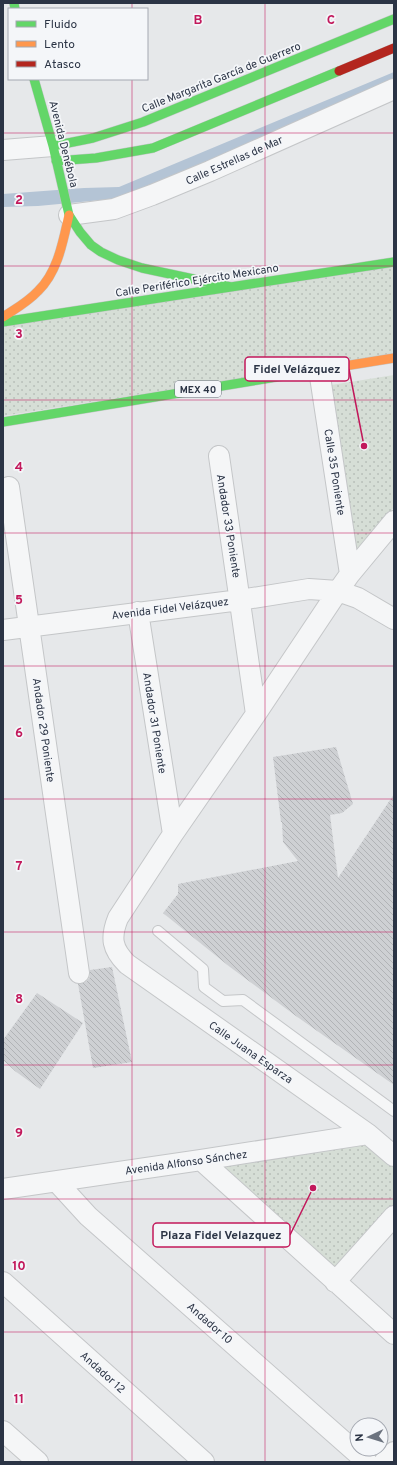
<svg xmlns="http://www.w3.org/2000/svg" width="397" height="1465" viewBox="0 0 397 1465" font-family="Overpass,sans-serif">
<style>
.grass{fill:url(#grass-dots)}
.water{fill:#b4c4d5}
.building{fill:url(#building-back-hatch)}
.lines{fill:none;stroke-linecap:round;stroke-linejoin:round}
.lane-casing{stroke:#c4c6c8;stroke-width:12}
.street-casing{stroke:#c4c6c8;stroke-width:22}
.fast-casing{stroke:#c4c6c8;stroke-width:10}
.slow-casing{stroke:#c4c6c8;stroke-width:10}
.jam-casing{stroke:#c4c6c8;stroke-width:10}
.lane{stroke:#f5f6f7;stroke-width:10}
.street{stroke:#f5f6f7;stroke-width:20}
.fast{stroke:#63d668;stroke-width:9}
.slow{stroke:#ff974d;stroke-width:9}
.jam{stroke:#b3261e;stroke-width:9}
.grid{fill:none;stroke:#c2185b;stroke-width:1;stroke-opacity:0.55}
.labels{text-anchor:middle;stroke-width:3.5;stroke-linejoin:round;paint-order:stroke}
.shield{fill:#f4f6f9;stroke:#676e7b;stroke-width:1}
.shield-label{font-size:10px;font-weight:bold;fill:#2b3445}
.street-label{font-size:11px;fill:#2b3445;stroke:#f4f6f9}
.grid-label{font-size:13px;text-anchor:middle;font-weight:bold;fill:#c2185b;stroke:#f4f6f9;stroke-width:3.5;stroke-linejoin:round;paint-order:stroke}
.leader{fill:none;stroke:#c2185b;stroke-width:1.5}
.callout-dot{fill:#c2185b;stroke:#f4f6f9;stroke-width:1.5}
.callout{fill:#f4f6f9;stroke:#c2185b;stroke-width:1.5}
.callout-label{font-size:12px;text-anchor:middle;font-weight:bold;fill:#2b3445}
</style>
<defs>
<pattern id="grass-dots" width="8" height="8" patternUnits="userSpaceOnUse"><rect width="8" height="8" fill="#d6ded6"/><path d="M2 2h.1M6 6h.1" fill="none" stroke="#b8bfb9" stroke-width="1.8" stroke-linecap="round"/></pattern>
<pattern id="building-back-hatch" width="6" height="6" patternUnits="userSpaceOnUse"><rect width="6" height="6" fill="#ced0d3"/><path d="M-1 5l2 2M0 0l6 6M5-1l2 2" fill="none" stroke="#b1b3b6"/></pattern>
</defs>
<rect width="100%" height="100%" fill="#e6e8ea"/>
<path class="grass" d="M 394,265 L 394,354 L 3,416 L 3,326 Z
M 394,375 L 394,507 L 353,565 L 325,386 Z
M 368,1134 L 394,1156 L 394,1216 L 335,1282 L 201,1160 Z"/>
<path class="water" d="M 394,72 L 394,86 L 123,198 L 38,206 L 3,207 L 3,194 L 84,188 L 119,187 Z"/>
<path class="building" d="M 336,747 L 353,804 L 342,813 L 330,815 L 338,878 L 394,794 L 394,1085 L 296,1016 L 230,967 L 163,913 L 178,894 L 178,884 L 298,861 L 283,842 L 282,822 L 281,822 L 273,757 Z
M 112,967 L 132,1062 L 93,1068 L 78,984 L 86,982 L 90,977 L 90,970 Z
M 37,993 L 83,1023 L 40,1089 L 15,1071 L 3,1060 L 3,1040 Z"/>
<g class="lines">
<g class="lane-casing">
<path id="lane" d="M 158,931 L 203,969 L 204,987 L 223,1001 L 243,1000 L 394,1111"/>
</g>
<g class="street-casing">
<path id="street" d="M 3,150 L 53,146
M 69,215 L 114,209 L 152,195 L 210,171 L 394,89
M 319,370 L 350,574
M 219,456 L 256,714
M 9,487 L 79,973
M 394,521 L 350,574 L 338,591 L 256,714 L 173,834 L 118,918 C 110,938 112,949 127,964 L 368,1134 L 394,1156
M 138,612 L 173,834
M 3,630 L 240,600 L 309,589 L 338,591 L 358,598 L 394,619
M 201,1160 L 394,1334
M 56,1181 L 88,1216 L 367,1462
M 3,1189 L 201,1160 L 368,1134
M 3,1282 L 204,1462
M 335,1282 L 394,1216
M 3,1431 L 38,1462
M 384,1462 L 394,1452"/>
</g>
<g class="fast-casing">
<path id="fast" d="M 14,3 L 15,9
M 34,79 L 53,146 L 69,215 L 80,232 L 91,245 L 101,252 L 118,260 L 142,268 L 231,287
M 53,146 L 93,138 L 143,122 L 394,19
M 56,161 L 96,158 L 153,148 L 339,71
M 3,322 L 394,262
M 3,422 L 307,372"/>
</g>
<g class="slow-casing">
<path id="slow" d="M 3,317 C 15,309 28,302 38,291 C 58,272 63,241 69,215
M 307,372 L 394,358"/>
</g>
<g class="jam-casing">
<path id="jam" d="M 339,71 L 394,48"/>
</g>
<use href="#lane" class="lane"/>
<use href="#street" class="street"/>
<use href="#fast" class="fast"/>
<use href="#slow" class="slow"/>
<use href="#jam" class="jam"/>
</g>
<path class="grid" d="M 132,3 L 132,9M 265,3 L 265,1462M 132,79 L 132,1462M 3,133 L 394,133M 3,266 L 394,266M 3,400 L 394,400M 3,533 L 394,533M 3,666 L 394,666M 3,799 L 394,799M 3,932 L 394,932M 3,1065 L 394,1065M 3,1199 L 394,1199M 3,1332 L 394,1332"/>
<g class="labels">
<rect class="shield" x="175" y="381" width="46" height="16" rx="3"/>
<g class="shield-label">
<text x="198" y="393">MEX 40</text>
</g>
<g class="street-label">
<text transform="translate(221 77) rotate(-22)" y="4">Calle Margarita García de Guerrero</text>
<text transform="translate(64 144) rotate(76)" y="4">Avenida Denébola</text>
<text transform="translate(234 160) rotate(-24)" y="4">Calle Estrellas de Mar</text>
<text transform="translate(197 280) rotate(-9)" y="4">Calle Periférico Ejército Mexicano</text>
<text transform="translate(335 472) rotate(81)" y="4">Calle 35 Poniente</text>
<text transform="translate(229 526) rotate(81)" y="4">Andador 33 Poniente</text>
<text transform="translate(170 608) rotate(-7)" y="4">Avenida Fidel Velázquez</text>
<text transform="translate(155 723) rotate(81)" y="4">Andador 31 Poniente</text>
<text transform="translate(44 730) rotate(82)" y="4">Andador 29 Poniente</text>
<text transform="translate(251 1052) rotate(35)" y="4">Calle Juana Esparza</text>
<text transform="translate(186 1162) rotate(-8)" y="4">Avenida Alfonso Sánchez</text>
<text transform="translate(210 1323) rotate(41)" y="4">Andador 10</text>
<text transform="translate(103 1372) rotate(42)" y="4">Andador 12</text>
</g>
</g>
<g class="grid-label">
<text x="198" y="24">B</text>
<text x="331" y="24">C</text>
<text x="19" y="204">2</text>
<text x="19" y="338">3</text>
<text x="19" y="471">4</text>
<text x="19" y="604">5</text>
<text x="19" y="737">6</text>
<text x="19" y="870">7</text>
<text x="19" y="1003">8</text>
<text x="19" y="1137">9</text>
<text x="19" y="1270">10</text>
<text x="19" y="1403">11</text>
</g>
<path class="leader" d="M364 446L349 369M313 1188L290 1235"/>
<g class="callout-dot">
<circle cx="364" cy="446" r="4"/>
<circle cx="313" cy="1188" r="4"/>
</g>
<g class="callout">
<rect x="245" y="357" width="104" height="24" rx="4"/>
<rect x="153" y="1223" width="137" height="24" rx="4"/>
</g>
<g class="callout-label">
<text x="297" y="373">Fidel Velázquez</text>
<text x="221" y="1239">Plaza Fidel Velazquez</text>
</g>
<rect width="397" height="1465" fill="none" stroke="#2b3445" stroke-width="8"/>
<rect x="8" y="8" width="140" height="72" fill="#f4f6f9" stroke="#a4a8b1"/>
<rect x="16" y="21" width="20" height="6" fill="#63d668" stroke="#a4a8b1"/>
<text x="44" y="28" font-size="12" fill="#2b3445">Fluido</text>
<rect x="16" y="41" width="20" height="6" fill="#ff974d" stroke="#a4a8b1"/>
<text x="44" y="48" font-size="12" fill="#2b3445">Lento</text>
<rect x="16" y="61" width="20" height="6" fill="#b3261e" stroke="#a4a8b1"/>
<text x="44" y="68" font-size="12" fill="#2b3445">Atasco</text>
<g transform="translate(369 1437) rotate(266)"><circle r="19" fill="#f4f6f9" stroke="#a4a8b1"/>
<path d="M0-3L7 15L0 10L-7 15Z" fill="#6c737f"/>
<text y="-6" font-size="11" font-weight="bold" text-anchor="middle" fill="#2b3445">N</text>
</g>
</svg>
